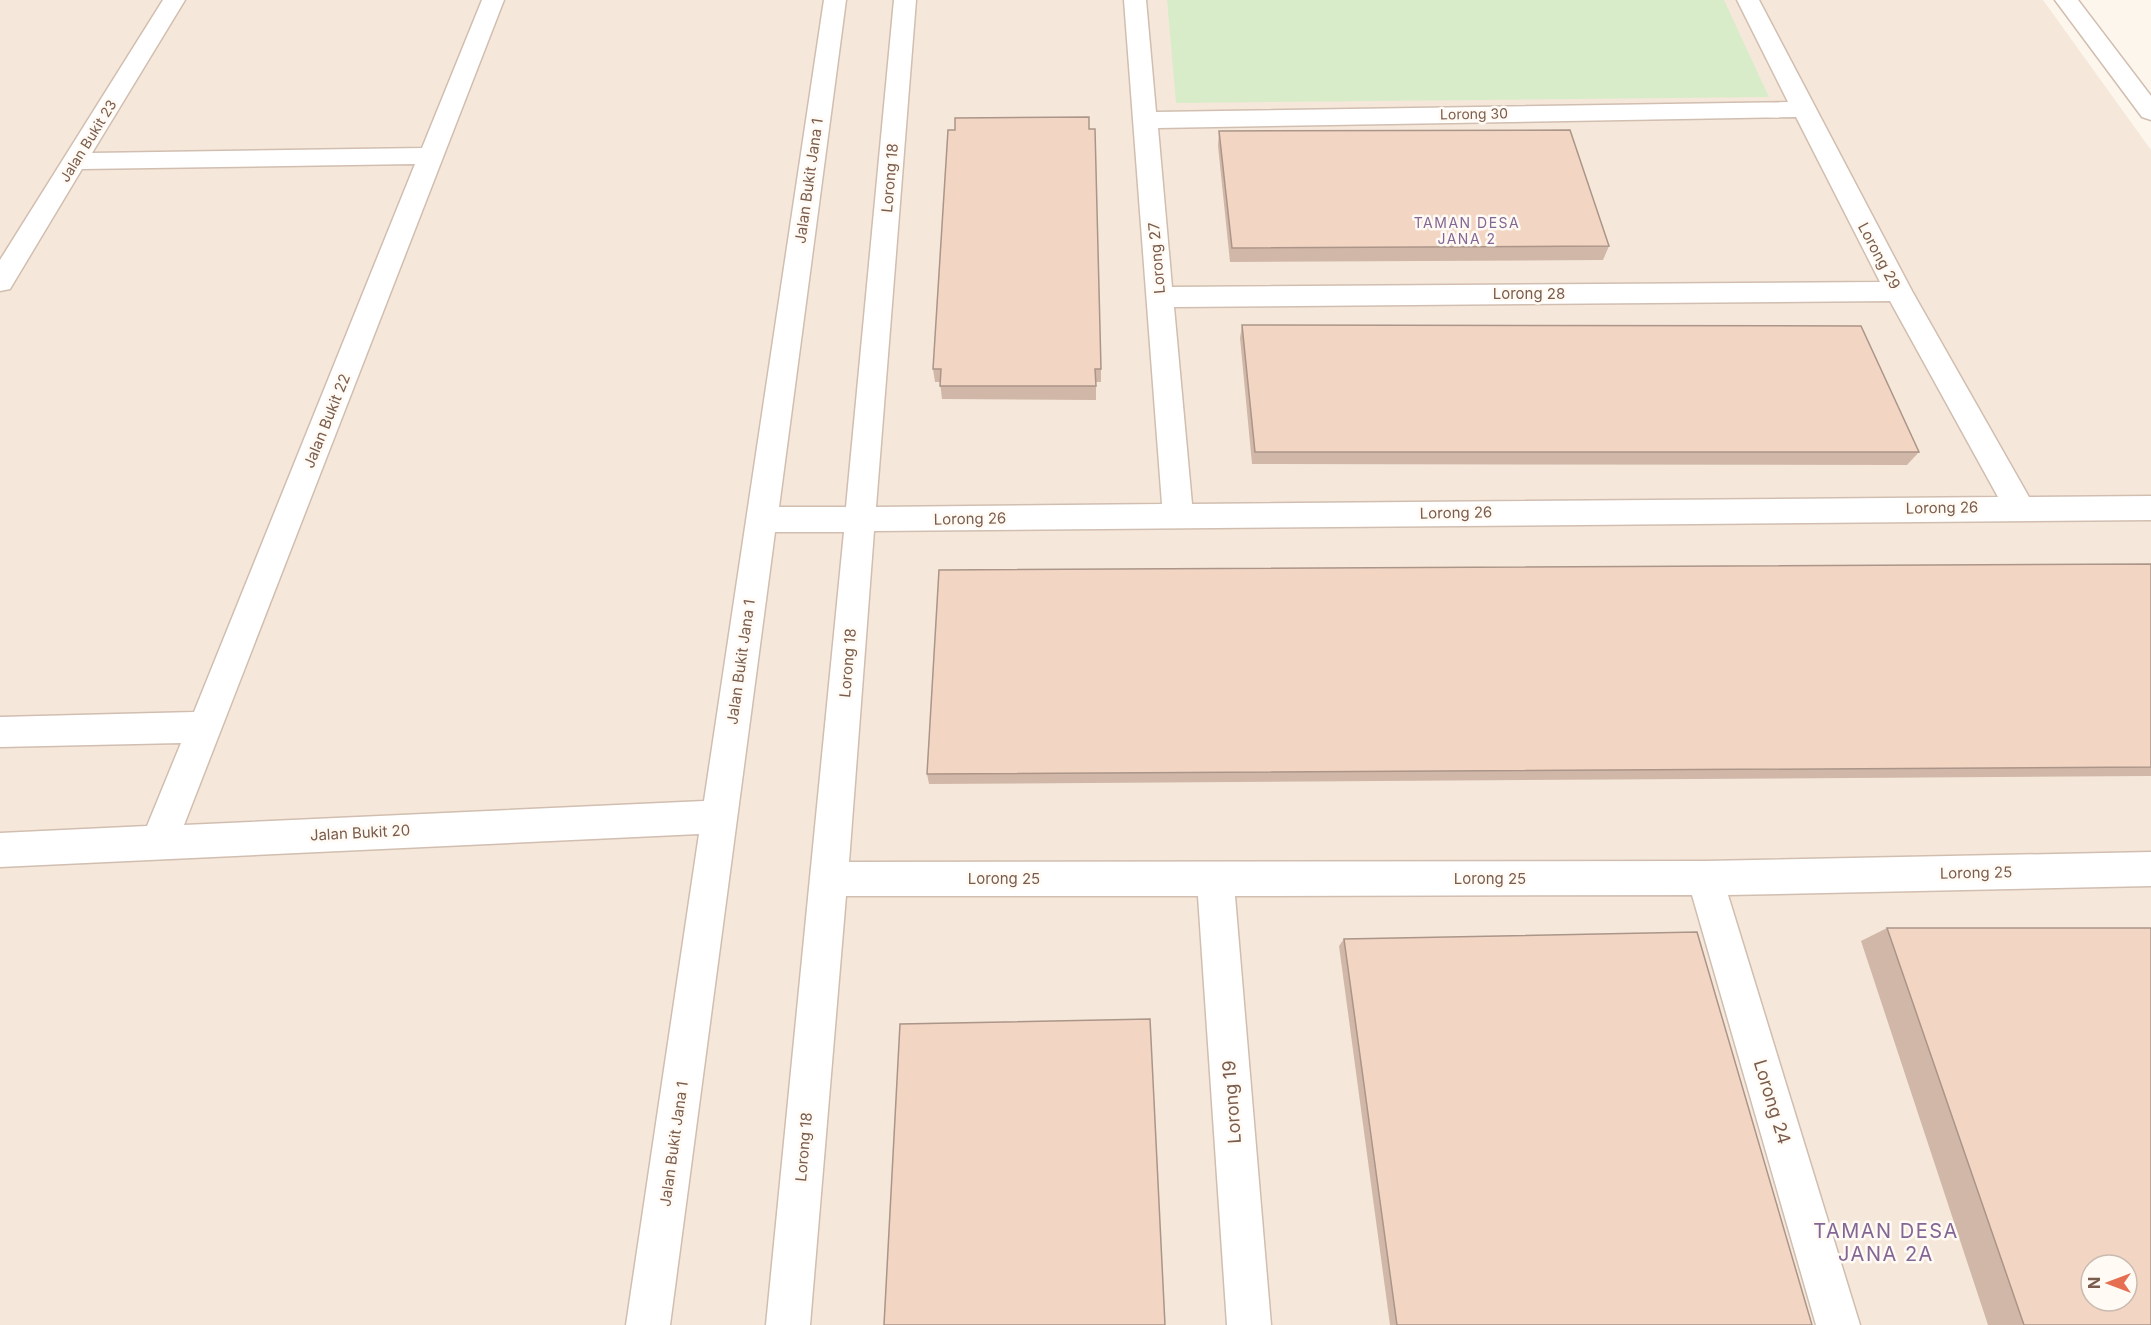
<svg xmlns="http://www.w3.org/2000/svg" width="2151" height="1325" viewBox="0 0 2151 1325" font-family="Inter,sans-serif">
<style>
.residential{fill:#f5e8da;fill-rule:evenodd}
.green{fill:#d8ecc9}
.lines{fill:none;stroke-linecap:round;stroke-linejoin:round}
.street-casing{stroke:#d1beb0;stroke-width:3}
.street{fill:#fff;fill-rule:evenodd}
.wall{fill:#d1b7a8}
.building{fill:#f3d5c3;stroke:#aa9588;stroke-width:1.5;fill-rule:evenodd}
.labels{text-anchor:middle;stroke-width:5;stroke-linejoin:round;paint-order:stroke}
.far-street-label{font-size:14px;fill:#7a5c4d;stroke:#fffaf3}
.far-neighbourhood-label{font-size:14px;letter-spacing:1.5px;fill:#846695;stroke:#fffaf3}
.street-label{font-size:15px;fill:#7a5c4d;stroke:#fffaf3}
.near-street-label{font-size:18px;fill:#7a5c4d;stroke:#fffaf3}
.near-neighbourhood-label{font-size:20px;letter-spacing:1.5px;fill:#846695;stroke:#fffaf3}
</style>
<rect width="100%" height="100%" fill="#fdf6ec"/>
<path class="residential" d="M 0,0 L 2043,0 L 2151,150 L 2151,1325 L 0,1325 ZM 2091,1265 L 2127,1265 L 2127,1301 L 2091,1301 Z"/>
<path class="green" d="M 1167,0 L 1724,0 L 1769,97 L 1176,103 Z"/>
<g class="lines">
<g class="street-casing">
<path id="street" d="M 163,0 L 185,0 L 92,153 L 422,148 L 482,0 L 504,0 L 184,825 L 704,801 L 824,0 L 846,0 L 779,507 L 846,507 L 894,0 L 916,0 L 876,507 L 1162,504 L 1124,0 L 1146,0 L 1156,112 L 1788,102 L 1737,0 L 1759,0 L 1912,291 L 2029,497 L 2151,496 L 2151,520 L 874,531 L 849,862 L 1705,861 L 2151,852 L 2151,886 L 1728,895 L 1860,1325 L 1816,1325 L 1692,895 L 1235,896 L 1271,1325 L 1227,1325 L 1198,896 L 846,896 L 810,1325 L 766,1325 L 844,532 L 775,532 L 670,1325 L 626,1325 L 699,834 L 0,867 L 0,833 L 147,826 L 181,743 L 0,747 L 0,717 L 194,712 L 415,164 L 82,169 L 10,289 L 0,291 L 0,260 ZM 1796,117 L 1880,282 L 1172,287 L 1158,128 ZM 1890,301 L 1998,497 L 1192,504 L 1174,307 Z
M 2055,0 L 2078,0 L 2151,96 L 2151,120 L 2142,117 Z"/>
</g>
<use href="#street" class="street"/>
</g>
<path class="wall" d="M 1089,129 L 1101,369 L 1101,382 L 1096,382 L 1096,400 L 942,399 L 940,382 L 935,382 L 933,369 Z
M 1219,131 L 1609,246 L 1603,260 L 1230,262 L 1218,146 Z
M 1242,325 L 1919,452 L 1907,465 L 1252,464 L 1240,338 Z
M 2151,564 L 2151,776 L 929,784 L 927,774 Z
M 1887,928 L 2151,1325 L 1988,1325 L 1861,941 Z
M 1344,939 L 1812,1325 L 1390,1325 L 1339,946 Z"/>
<path class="building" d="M 1089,117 L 1089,129 L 1095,129 L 1101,369 L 1095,369 L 1096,386 L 940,386 L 941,369 L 933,369 L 948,130 L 955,130 L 955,118 Z
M 1570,130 L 1609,246 L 1232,248 L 1219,131 Z
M 1242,325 L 1861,326 L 1919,452 L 1255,452 Z
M 2151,564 L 2151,767 L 927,774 L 939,570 Z
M 1887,928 L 2151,928 L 2151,1325 L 2024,1325 ZM 2091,1265 L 2127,1265 L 2127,1301 L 2091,1301 Z
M 1697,932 L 1812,1325 L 1397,1325 L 1344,939 Z
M 1150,1019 L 1165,1325 L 884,1325 L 900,1024 Z"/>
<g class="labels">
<g class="far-street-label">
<text transform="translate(1474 114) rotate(-1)" y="5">Lorong 30</text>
<text transform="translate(88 141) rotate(-58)" y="5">Jalan Bukit 23</text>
</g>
<g class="far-neighbourhood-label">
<text x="1467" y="228">TAMAN DESA<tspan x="1467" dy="16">JANA 2</tspan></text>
</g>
<g class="street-label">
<text transform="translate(890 178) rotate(-85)" y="5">Lorong 18</text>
<text transform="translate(809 181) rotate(-82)" y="5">Jalan Bukit Jana 1</text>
<text transform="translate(1879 256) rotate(62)" y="5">Lorong 29</text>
<text transform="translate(1157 258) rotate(-95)" y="5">Lorong 27</text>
<text x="1529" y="299">Lorong 28</text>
<text transform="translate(327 421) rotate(-68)" y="5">Jalan Bukit 22</text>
<text transform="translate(1942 508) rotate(-1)" y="5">Lorong 26</text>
<text transform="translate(1456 513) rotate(-1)" y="5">Lorong 26</text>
<text transform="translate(970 519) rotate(-1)" y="5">Lorong 26</text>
<text transform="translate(741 662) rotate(-82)" y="5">Jalan Bukit Jana 1</text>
<text transform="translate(848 663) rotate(-85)" y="5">Lorong 18</text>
<text transform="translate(360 833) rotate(-3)" y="5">Jalan Bukit 20</text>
<text transform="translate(1976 873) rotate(-1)" y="5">Lorong 25</text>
<text x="1004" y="884">Lorong 25</text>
<text x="1490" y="884">Lorong 25</text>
<text transform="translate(674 1144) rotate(-82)" y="5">Jalan Bukit Jana 1</text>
<text transform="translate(804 1147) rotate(-85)" y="5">Lorong 18</text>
</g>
<g class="near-street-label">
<text transform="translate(1232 1102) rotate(-94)" y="6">Lorong 19</text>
<text transform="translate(1772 1102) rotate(73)" y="6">Lorong 24</text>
</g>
<g class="near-neighbourhood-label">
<text x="1886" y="1238">TAMAN DESA<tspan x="1886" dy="23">JANA 2A</tspan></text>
</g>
</g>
<g transform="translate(2109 1283) rotate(270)"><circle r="28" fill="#fffaf3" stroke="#cabbb1" stroke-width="1.5"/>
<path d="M0-4.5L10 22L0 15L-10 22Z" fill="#e76f51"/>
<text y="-9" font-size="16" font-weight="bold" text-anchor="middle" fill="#7a5c4d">N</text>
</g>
</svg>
